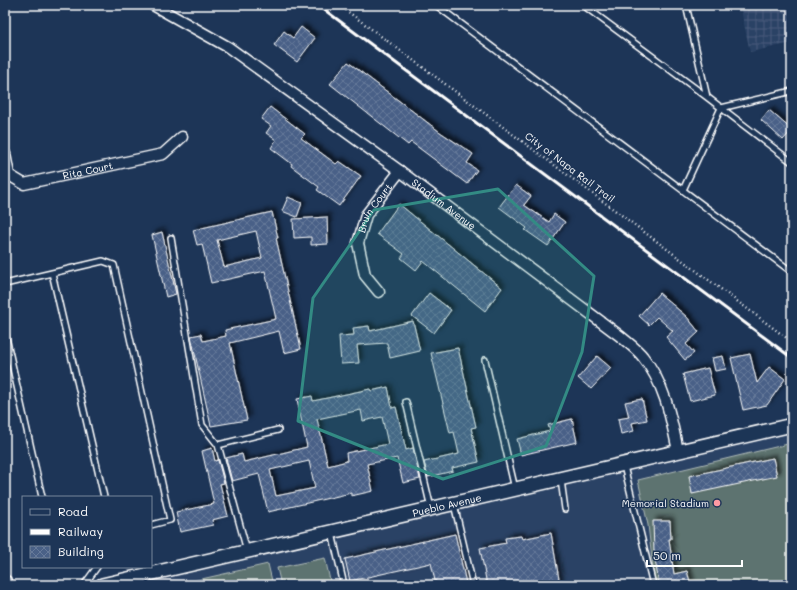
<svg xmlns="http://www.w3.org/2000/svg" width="797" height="590" viewBox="0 0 797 590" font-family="Mali,sans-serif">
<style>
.built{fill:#2a4265}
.industrial{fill:url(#industrial-grid)}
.garden{fill:#5d736f;stroke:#aeb9b7}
.building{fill:url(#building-cross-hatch);stroke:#fff;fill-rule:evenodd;filter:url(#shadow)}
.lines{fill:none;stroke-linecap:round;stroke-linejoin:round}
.service-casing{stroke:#fff;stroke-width:8}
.minor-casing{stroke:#fff;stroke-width:13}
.tertiary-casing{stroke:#fff;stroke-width:16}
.path{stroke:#fff;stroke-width:2.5;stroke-dasharray:1 3;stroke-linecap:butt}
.service{stroke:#1d3557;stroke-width:5}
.minor{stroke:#1d3557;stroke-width:10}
.tertiary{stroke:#1d3557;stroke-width:13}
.rail{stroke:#fff;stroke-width:3}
.marked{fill:#338b84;fill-opacity:0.2;stroke:#338b84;stroke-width:3;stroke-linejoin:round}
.poi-dot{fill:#ff9aa2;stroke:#1d3557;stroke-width:1.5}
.labels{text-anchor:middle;stroke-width:3;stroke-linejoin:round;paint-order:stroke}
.street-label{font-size:10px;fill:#fff;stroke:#1d3557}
.poi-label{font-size:10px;fill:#fff;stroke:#1d3557;text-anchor:end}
</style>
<defs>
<pattern id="industrial-grid" width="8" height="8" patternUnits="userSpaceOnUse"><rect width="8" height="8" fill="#2a4265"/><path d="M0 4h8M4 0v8" fill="none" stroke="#4a5e7c"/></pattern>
<pattern id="building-cross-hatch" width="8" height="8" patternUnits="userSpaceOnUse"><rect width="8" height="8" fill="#4a6187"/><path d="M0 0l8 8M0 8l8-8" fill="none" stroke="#657999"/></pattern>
<filter id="shadow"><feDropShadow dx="3.5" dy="-3.5" stdDeviation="2" flood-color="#0009"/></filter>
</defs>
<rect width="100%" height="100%" fill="#1d3557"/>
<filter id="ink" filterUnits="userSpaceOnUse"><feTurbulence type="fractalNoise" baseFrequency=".025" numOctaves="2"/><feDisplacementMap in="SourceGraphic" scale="8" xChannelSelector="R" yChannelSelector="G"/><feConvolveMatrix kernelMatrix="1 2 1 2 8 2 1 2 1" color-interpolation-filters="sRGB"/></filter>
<g filter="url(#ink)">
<path class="built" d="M 792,425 L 792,585 L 102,585 Z"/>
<path class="industrial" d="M 740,5 L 792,5 L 792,43 L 750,52 Z"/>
<path class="garden" d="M 792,443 L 792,585 L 655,585 L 648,525 L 638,480 Z
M 325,558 L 331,585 L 281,585 L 277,568 Z
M 268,564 L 273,585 L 175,585 Z"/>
<path class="building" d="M 301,27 L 315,38 L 297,62 L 274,45 L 284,31 L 293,38 Z
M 348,62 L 440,132 L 473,154 L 467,163 L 477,170 L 467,184 L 411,142 L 408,145 L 330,84 Z
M 270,107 L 305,134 L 301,138 L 336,164 L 339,161 L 361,176 L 339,206 L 317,190 L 319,187 L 291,166 L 292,164 L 271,148 L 276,140 L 266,133 L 271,126 L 261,119 Z
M 769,110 L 792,130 L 783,140 L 761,120 Z
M 516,185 L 531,196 L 524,205 L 549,222 L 554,214 L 565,222 L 548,246 L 525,230 L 527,228 L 499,207 Z
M 288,197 L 302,203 L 297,217 L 282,211 Z
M 399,204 L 502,288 L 485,311 L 423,261 L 416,270 L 401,258 L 404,254 L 377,234 Z
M 272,212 L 278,238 L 276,238 L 301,349 L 284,353 L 279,331 L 230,343 L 247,420 L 211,426 L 191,336 L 201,334 L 203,341 L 226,336 L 225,330 L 276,319 L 265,271 L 211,283 L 202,244 L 197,245 L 193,230 ZM 256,231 L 262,258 L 224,267 L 217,240 Z
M 327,217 L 328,244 L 311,245 L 311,237 L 294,238 L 293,219 Z
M 162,232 L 176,294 L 166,297 L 152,235 Z
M 429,293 L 451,310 L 434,333 L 412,316 Z
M 659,293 L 687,317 L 699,332 L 686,344 L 694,353 L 685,360 L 666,337 L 673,331 L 657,317 L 649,325 L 639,316 Z
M 413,321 L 420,351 L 390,358 L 387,343 L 357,345 L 359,363 L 341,364 L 339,336 L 354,335 L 353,328 L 369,326 L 370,331 Z
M 458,348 L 476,427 L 471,428 L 479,462 L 452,468 L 453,471 L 428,477 L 424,462 L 459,454 L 454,432 L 450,433 L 431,353 Z
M 750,354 L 757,383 L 769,367 L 785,379 L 767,405 L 743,410 L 731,358 Z
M 597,356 L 611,368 L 591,389 L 578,378 Z
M 723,356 L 726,369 L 715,371 L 712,358 Z
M 708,368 L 715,395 L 690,401 L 683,374 Z
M 388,387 L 392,408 L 396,407 L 406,450 L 413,448 L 420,479 L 403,483 L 397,458 L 367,464 L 373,491 L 351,496 L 351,493 L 268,512 L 259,474 L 232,481 L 226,458 L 242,454 L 244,462 L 307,447 L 297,399 L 312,396 L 313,401 L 370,389 L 371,391 ZM 361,410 L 363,421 L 382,417 L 388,444 L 346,453 L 347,461 L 328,466 L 317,419 ZM 309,461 L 315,488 L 276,496 L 270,470 Z
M 642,399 L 647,420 L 632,423 L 634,431 L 621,434 L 618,419 L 629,417 L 625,402 Z
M 572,419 L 577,442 L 521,455 L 517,439 L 550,431 L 548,425 Z
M 212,448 L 215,461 L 218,460 L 224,483 L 220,484 L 228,516 L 212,520 L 213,525 L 180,532 L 176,512 L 214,504 L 202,451 Z
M 773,458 L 777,476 L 692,494 L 689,476 Z
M 653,521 L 670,521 L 671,539 L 669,539 L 674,574 L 687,571 L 691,585 L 659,585 L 654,552 Z
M 551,533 L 560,585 L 487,585 L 480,548 L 506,543 L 505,538 L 521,536 L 522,539 Z
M 455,534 L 466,583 L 456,585 L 436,585 L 431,563 L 350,581 L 345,559 Z"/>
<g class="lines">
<g class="service-casing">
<path id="service" d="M 436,5 L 792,272
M 583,5 L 707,97
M 686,5 L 707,97 L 792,162
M 683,190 L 721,108 L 792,91
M 171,238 L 202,425 L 218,445 L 247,551
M 52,273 L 104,497
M 5,284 L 103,261 L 114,265 L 170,520 L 151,525
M 5,333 L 42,497
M 485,360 L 515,489
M 406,402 L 431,508
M 218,445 L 278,430
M 624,466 L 653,585
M 561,480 L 565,509
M 454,504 L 473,585
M 332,533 L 344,585
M 84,585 L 97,567"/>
</g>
<g class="minor-casing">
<g id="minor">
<path id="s1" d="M 153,5 L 228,47 L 400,171 L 620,336 C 628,343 637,349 643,357 C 665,384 671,418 678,451"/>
<path id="s2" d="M 5,154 L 9,175 L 24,184 L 163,154 L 182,137"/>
<path id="s3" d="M 379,292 L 365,275 L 358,243 L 366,215 L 400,171"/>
</g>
</g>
<g class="tertiary-casing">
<g id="tertiary">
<path d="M 5,582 L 6,585"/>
<path id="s4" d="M 102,585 L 792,425"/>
</g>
</g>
<path class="path" d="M 339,5 L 792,342"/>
<use href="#service" class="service"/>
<use href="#minor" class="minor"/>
<use href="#tertiary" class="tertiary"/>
<path class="rail" d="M 318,5 L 792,358"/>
</g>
</g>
<path class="marked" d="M 498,189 L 594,276 L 582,352 L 546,446 L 443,479 L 298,421 L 313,298 L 374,210 Z"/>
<circle class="poi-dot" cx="717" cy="503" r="4"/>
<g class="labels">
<g class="street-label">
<text transform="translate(570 167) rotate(37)" y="4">City of Napa Rail Trail</text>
<text dy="4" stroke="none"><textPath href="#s2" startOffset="104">Rita Court</textPath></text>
<text dy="4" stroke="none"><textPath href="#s1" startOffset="353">Stadium Avenue</textPath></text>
<text dy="4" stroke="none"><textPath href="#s3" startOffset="94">Bruin Court</textPath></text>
<text dy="4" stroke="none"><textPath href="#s4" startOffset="354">Pueblo Avenue</textPath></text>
</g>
<g class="poi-label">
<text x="709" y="507">Memorial Stadium</text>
</g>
</g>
<rect width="797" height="590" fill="none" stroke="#1d3557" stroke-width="20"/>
<rect x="10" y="10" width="777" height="570" fill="none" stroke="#fff" stroke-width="1.5" filter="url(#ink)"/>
<rect x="22" y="496" width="130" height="72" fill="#1d3557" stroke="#77869a"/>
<rect x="30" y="509" width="20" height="6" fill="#1d3557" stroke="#77869a"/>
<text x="58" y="516" font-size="12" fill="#ffffff">Road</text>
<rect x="30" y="529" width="20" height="6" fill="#ffffff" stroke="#77869a"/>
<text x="58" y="536" font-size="12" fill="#ffffff">Railway</text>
<rect x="30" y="546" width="20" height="12" fill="url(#building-cross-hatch)" stroke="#77869a"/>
<text x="58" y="556" font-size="12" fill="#ffffff">Building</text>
<path d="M647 560v6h95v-6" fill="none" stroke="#ffffff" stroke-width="2"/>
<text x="653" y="560" font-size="12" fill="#ffffff" stroke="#1d3557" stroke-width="3" paint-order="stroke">50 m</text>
</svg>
